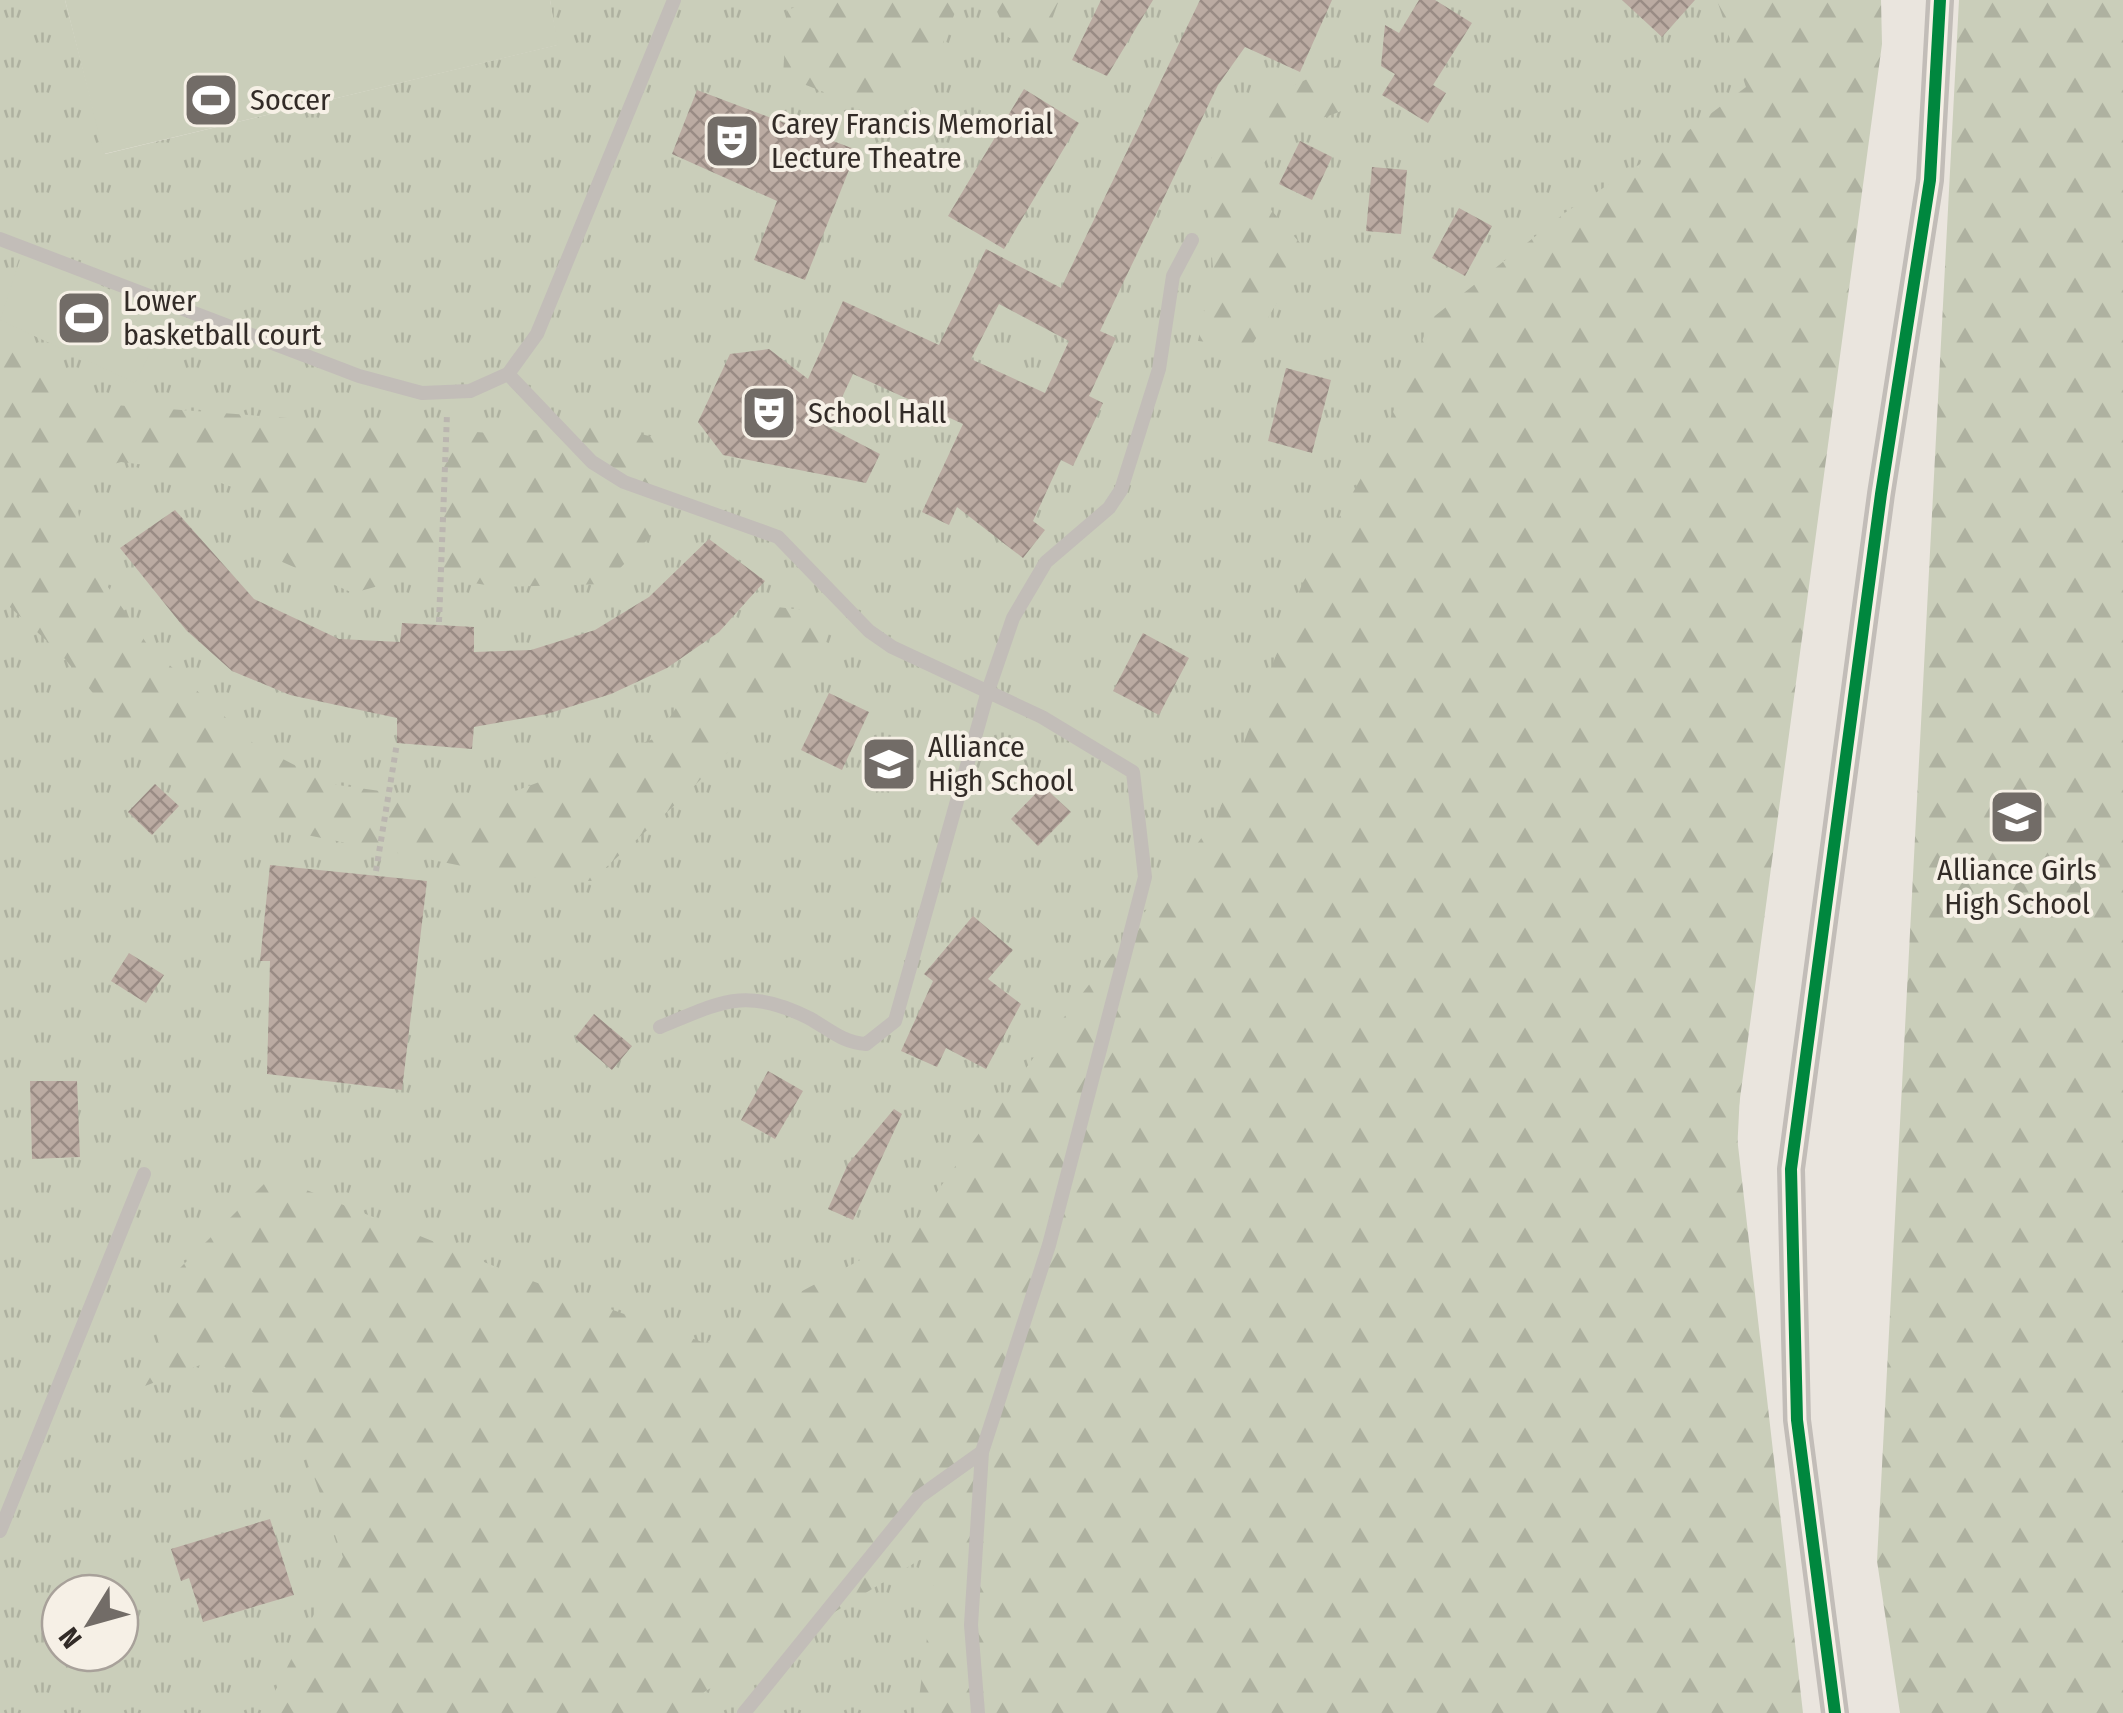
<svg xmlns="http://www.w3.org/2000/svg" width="2123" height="1713" viewBox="0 0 2123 1713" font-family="'Fira Sans Condensed',sans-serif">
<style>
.grass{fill:url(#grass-tufts);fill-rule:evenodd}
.forest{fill:url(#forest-firs)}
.pitch{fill:#caceba}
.building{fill:url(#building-cross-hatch);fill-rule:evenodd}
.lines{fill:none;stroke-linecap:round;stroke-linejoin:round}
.path{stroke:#bbb6b0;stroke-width:6;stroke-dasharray:5 5;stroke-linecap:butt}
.service{stroke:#c2bdb8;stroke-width:14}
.minor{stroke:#c2bdb8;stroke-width:28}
.cycleway-casing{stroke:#f6f0e6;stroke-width:19}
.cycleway{stroke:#00873e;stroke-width:12}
.labels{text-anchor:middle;stroke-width:8;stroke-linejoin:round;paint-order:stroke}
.poi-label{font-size:30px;fill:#322b27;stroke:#f6f0e6;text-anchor:start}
</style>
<defs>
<pattern id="grass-tufts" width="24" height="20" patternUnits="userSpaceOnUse" patternTransform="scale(2.5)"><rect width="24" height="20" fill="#caceba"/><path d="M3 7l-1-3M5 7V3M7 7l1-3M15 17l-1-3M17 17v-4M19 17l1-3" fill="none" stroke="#aeb1a0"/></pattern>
<pattern id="forest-firs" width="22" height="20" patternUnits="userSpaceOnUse" patternTransform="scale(2.5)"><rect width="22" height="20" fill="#caceba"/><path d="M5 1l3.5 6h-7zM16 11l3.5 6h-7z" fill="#aeb1a0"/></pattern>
<pattern id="building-cross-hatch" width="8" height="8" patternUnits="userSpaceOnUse" patternTransform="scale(2.5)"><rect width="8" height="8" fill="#bbaba2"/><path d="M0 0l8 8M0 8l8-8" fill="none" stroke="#998b84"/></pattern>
</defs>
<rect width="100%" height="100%" fill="#eae5de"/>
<path class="grass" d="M 0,0 L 65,0 L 105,154 L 557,45 L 550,0 L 1861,0 L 1743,1032 L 1728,1335 L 1755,1713 L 0,1713 ZM 60,1593 L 120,1593 L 120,1653 L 60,1653 Z"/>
<path class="forest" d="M 816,0 L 960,0 L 935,63 L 867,109 L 783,76 L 787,10 Z
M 992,0 L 1059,0 L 1039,55 L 1008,37 Z
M 1717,0 L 1881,0 L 1882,44 L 1736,1128 L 1803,1713 L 917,1713 L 939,1548 L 701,1694 L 684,1713 L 264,1713 L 343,1557 L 298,1433 L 216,1359 L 145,1386 L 180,1268 L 272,1176 L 521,1277 L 705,1343 L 905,1236 L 1042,1046 L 1216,819 L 1302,584 L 1380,444 L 1431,319 L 1566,212 L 1668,146 L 1746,87 Z
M 1959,0 L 2123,0 L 2123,1713 L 1900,1713 L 1877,1561 Z
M 1338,65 L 1357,105 L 1284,133 L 1262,166 L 1265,203 L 1307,251 L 1251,347 L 1198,341 L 1213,268 L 1205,177 L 1219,135 L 1257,102 Z
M 0,340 L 64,391 L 114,405 L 503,434 L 592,423 L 667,440 L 649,538 L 605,584 L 497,587 L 422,574 L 353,593 L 271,557 L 267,500 L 186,470 L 121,462 L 73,475 L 84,552 L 147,644 L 254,744 L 331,784 L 408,795 L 505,795 L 656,738 L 710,657 L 777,607 L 821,612 L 827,653 L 678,802 L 591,881 L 512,876 L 226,819 L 124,731 L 60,653 L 0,598 Z"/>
<path class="pitch" d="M 65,0 L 550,0 L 558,45 L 104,154 Z
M 23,250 L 168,316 L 135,383 L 0,320 Z"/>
<path class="building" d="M 1101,0 L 1153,0 L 1107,76 L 1072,60 Z
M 1200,0 L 1332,0 L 1300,72 L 1245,47 L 1218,85 L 1100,331 L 1116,338 L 1089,396 L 1103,403 L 1073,466 L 1061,460 L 1033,521 L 1045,530 L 1023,558 L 957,507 L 949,525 L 922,512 L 963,424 L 853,374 L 828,427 L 880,454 L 866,483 L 723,455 L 698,422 L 730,354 L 769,349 L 808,379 L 843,301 L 939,345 L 986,249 L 1061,288 ZM 999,304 L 1069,341 L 1045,393 L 971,359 Z
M 1419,0 L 1435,0 L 1472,23 L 1433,85 L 1446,93 L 1428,123 L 1382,95 L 1395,74 L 1381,66 L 1385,25 L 1399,33 Z
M 1622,0 L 1695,0 L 1662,37 Z
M 1024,89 L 1079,123 L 1004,249 L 948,216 Z
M 697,90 L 857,150 L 805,280 L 754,260 L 777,201 L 672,154 Z
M 1300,141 L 1332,157 L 1312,200 L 1279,184 Z
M 1372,167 L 1407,170 L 1401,234 L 1366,231 Z
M 1459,208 L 1492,226 L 1465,276 L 1432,258 Z
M 1286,368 L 1331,380 L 1312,453 L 1268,441 Z
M 175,510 L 254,599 L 339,639 L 400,642 L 402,623 L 474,627 L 474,652 L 531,650 L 595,630 L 649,597 L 709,539 L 765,581 L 719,632 L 667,668 L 611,694 L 547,714 L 474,727 L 472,749 L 397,743 L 397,718 L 290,695 L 232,671 L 186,630 L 120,548 Z
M 1143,633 L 1189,658 L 1159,715 L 1113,691 Z
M 829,693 L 869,712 L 842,770 L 801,750 Z
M 155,784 L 179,806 L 152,835 L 128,812 Z
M 1043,786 L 1071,812 L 1038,846 L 1011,819 Z
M 270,865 L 427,881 L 402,1090 L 267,1074 L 270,961 L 260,961 Z
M 973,916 L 1013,950 L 988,979 L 1021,1004 L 986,1069 L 946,1048 L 937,1067 L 901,1051 L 933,981 L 924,974 Z
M 129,953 L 164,975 L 146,1003 L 111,981 Z
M 594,1014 L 632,1046 L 612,1070 L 575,1038 Z
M 768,1071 L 803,1091 L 775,1139 L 741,1120 Z
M 30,1081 L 77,1081 L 80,1157 L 32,1159 Z
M 894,1109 L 902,1114 L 853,1220 L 828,1209 L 848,1164 Z
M 270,1519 L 294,1595 L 203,1622 L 189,1578 L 181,1581 L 171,1549 Z"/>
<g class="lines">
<path class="path" d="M 439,622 L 447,414
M 376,871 L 397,743"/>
<path class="service" d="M 0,239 L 359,376 L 422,393 L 470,391 L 508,374 L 537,334 L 674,0
M 508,374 L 592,462 L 624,482 L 778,537 L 869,631 L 892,647 L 1042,717 L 1133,772 L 1145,877 L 1049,1245 L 982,1452 L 971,1625 L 978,1713
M 660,1027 C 721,1002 745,986 809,1018 C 829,1029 843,1043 866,1044 L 895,1021 L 988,691 L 1013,618 L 1046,562 L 1109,508 L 1121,490 L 1159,369 L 1173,276 L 1192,240
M 0,1531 L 144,1174
M 744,1713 L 919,1497 L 982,1452"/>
<path class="minor" d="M 1835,1713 L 1797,1420 L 1791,1169 L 1881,494 L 1930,180 L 1940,0"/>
<g class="cycleway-casing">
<path id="cycleway" d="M 1835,1713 L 1797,1420 L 1791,1169 L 1881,494 L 1930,180 L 1940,0"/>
</g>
<use href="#cycleway" class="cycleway"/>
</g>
<defs>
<g id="stadium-square" transform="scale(2.875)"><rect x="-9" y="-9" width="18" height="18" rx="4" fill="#726c67" stroke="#f6f0e6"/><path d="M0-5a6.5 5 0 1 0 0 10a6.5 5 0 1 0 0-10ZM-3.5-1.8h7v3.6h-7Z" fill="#fff"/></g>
<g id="theatre-square" transform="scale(2.875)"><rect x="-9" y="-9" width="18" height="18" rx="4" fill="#726c67" stroke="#f6f0e6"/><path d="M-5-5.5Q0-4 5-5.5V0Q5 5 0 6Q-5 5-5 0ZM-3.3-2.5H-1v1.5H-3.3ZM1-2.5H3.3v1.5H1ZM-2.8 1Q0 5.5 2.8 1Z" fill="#fff"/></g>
<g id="school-square" transform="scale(2.875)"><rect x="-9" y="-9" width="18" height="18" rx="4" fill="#726c67" stroke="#f6f0e6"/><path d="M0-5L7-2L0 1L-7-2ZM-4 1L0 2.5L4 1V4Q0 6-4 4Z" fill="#fff"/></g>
</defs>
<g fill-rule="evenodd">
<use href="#stadium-square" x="211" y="100"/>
<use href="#theatre-square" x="732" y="141"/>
<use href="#stadium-square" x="84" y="318"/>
<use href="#theatre-square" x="769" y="413"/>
<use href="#school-square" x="889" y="764"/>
<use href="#school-square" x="2017" y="817"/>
</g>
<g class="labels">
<g class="poi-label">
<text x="250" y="110">Soccer</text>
<text x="771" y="134">Carey Francis Memorial<tspan x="771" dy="34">Lecture Theatre</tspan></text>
<text x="123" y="311">Lower<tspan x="123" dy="34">basketball court</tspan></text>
<text x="808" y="423">School Hall</text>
<text x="928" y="757">Alliance<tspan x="928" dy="34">High School</tspan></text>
<text x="2017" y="880" text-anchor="middle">Alliance Girls<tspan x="2017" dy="34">High School</tspan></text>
</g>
</g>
<g transform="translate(90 1623) rotate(233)"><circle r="48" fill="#f6f0e6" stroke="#a8a19a" stroke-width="2.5"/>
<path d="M0-8L18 38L0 25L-18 38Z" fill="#726c67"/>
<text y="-15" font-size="28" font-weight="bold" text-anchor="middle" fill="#322b27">N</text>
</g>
</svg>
